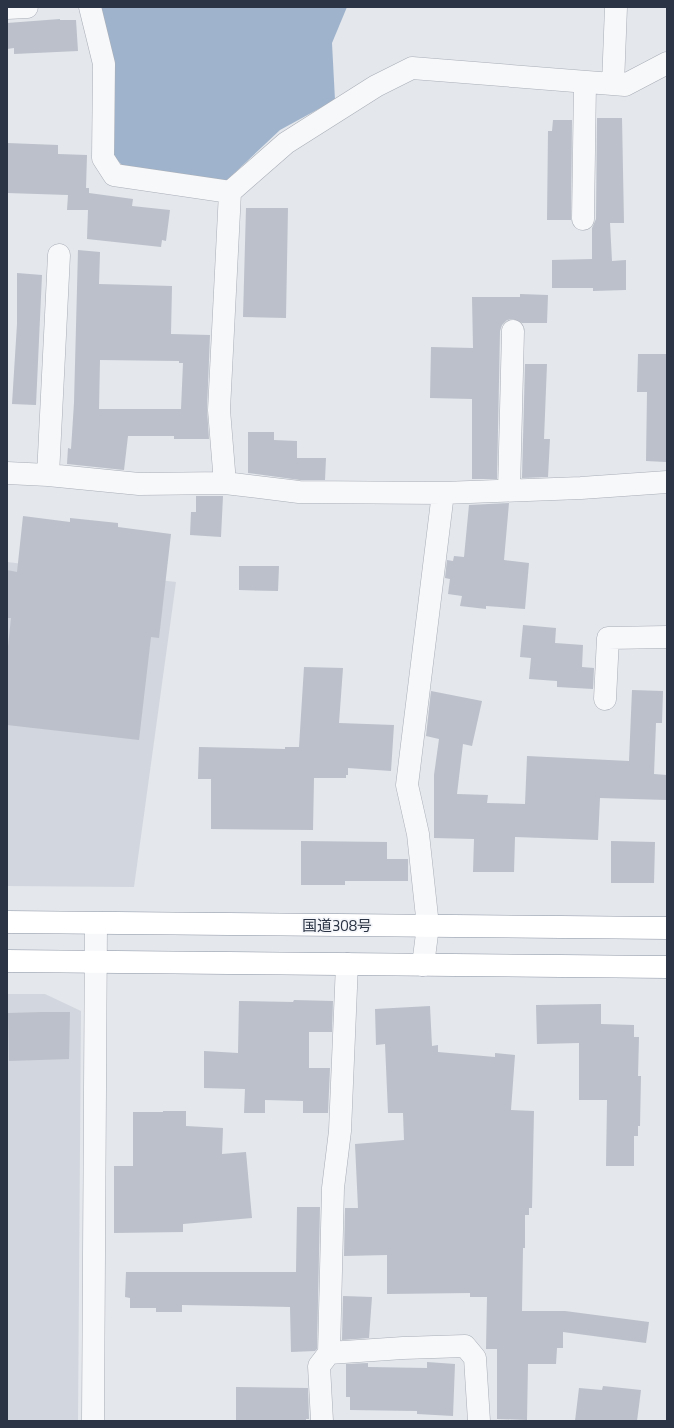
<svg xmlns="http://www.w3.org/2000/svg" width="674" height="1428" viewBox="0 0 674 1428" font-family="'Titillium Web','Noto Sans JP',sans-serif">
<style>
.built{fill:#d2d6de}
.water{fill:#9fb4cc}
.building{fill:#bbc0ca;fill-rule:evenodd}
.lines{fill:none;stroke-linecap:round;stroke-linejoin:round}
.minor-casing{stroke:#a9aeb7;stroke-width:23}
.highway-casing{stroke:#8b94a3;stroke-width:23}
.minor{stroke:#f7f8fa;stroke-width:22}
.highway{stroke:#fff;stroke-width:22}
.labels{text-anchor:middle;stroke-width:3.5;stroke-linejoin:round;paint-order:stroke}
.street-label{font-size:15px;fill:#2b3445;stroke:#f4f6f9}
</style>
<rect width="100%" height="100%" fill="#e4e7ec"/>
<path class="built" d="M 7,562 L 176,582 L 134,887 L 7,886 Z
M 7,994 L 45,994 L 81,1011 L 78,1421 L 7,1421 Z"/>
<path class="water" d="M 98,7 L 347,7 L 332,43 L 335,100 L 280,130 L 225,182 L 122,165 L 112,155 Z"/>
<path class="building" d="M 60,19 L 60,20 L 76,20 L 78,51 L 14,54 L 14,48 L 7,49 L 7,23 Z
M 597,118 L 622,118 L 624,223 L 610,223 L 612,261 L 626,260 L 626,290 L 593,291 L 593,288 L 552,288 L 552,260 L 592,259 L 592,228 L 596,219 Z
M 553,120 L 572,120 L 571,220 L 547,220 L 548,131 L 552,131 Z
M 7,143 L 58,145 L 58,154 L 87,155 L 86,188 L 89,188 L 89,193 L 133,199 L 132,206 L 170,210 L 166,241 L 162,240 L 161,247 L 87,239 L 88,210 L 67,210 L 68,195 L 7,193 Z
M 246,208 L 288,208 L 286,318 L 243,317 Z
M 78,250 L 100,252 L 99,284 L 172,286 L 171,334 L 210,335 L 207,409 L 209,439 L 174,439 L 174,436 L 128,436 L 124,470 L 67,464 L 68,448 L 71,449 L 74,403 ZM 100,360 L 179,361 L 179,363 L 183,363 L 181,409 L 99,409 Z
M 17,273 L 42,275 L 36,405 L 12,404 L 17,324 Z
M 520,294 L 548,295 L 547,323 L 522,323 L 513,319 L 507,320 L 502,325 L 500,331 L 497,479 L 472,479 L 472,399 L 430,398 L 431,347 L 473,348 L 472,297 L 520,297 Z
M 638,354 L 667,354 L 666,462 L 646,461 L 647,392 L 637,392 Z
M 525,364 L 547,364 L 544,439 L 550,439 L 548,477 L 522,478 Z
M 248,432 L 274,432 L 274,440 L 297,441 L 297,458 L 326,458 L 325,480 L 300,480 L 248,473 Z
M 196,496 L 223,496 L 221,537 L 190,535 L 191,512 L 196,512 Z
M 509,503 L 504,560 L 529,563 L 525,609 L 486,606 L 486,609 L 460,606 L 462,596 L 448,594 L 450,579 L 445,578 L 447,560 L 453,561 L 454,556 L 464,557 L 469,505 Z
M 23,516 L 70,522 L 70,518 L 118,523 L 118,527 L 171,534 L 159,638 L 151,637 L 139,740 L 7,725 L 7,656 L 11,618 L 7,618 L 7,570 L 17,572 Z
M 239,566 L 279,566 L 278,591 L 239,590 Z
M 523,625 L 556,628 L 555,643 L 583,645 L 582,667 L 594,668 L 593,689 L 557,687 L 557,681 L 529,679 L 531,658 L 520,657 Z
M 304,667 L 343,668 L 339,723 L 394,725 L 391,771 L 348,768 L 348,775 L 346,775 L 346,778 L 314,778 L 313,830 L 211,829 L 211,779 L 198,779 L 199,747 L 285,749 L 285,747 L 299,747 Z
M 632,690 L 663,691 L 662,723 L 656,723 L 654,774 L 667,775 L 667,800 L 600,798 L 598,840 L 515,837 L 514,872 L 473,872 L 474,839 L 434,838 L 434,775 L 439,739 L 426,736 L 431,691 L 482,701 L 472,746 L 463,744 L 457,794 L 488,795 L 487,803 L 525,804 L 527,756 L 629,761 Z
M 301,841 L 387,842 L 387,859 L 408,859 L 408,881 L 345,881 L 345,885 L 301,885 Z
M 611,841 L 655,842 L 654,883 L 611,883 Z
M 294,1000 L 333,1001 L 332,1032 L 309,1032 L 309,1068 L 330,1068 L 328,1113 L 303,1113 L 303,1101 L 265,1100 L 265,1113 L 244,1113 L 245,1089 L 204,1088 L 204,1051 L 238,1053 L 239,1001 L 293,1002 Z
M 601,1004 L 601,1024 L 634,1025 L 634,1037 L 639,1037 L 638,1076 L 641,1076 L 640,1126 L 638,1126 L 638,1136 L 634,1136 L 634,1166 L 606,1166 L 607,1100 L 579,1100 L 579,1043 L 537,1044 L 536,1005 Z
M 430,1006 L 432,1046 L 438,1045 L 438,1052 L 495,1057 L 495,1053 L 515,1055 L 511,1110 L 534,1111 L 532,1208 L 529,1208 L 529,1215 L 525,1215 L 525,1248 L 523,1248 L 522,1311 L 565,1311 L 649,1322 L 646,1343 L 563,1332 L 563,1348 L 557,1348 L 556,1364 L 528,1364 L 527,1420 L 497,1419 L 497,1349 L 486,1349 L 487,1297 L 470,1297 L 470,1293 L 387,1294 L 387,1255 L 344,1256 L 345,1208 L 358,1208 L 355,1144 L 404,1140 L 403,1113 L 388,1113 L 385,1044 L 376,1045 L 375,1009 Z
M 43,1012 L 70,1012 L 69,1059 L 9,1061 L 8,1013 Z
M 163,1111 L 186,1111 L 186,1126 L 223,1128 L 222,1154 L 246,1152 L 252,1218 L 183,1224 L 183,1232 L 114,1233 L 114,1166 L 133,1166 L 133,1112 L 163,1112 Z
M 297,1207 L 320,1207 L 317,1349 L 315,1351 L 291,1352 L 290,1307 L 182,1305 L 182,1312 L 156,1312 L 156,1308 L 130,1308 L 130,1298 L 125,1297 L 126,1272 L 296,1272 Z
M 343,1296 L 372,1297 L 369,1338 L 342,1340 Z
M 427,1362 L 455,1364 L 453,1416 L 417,1414 L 417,1411 L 350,1410 L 350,1397 L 346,1397 L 346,1364 L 368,1363 L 368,1367 L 427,1368 Z
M 603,1386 L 641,1390 L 637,1421 L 575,1421 L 579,1388 L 602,1390 Z
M 236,1387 L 308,1388 L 309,1419 L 306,1419 L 306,1421 L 236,1421 Z"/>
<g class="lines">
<g class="minor-casing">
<path id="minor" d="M 90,7 L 104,64 L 103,158 L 114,175 L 230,192 L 286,143 L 376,86 L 412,68 L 625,85 L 667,63
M 7,8 L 27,7
M 613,84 L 616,7
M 583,219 L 585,82
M 7,473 L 48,475 L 139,484 L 225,483 L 299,492 L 443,493 L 581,488 L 667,482
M 48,475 L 59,255
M 225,483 L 219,410 L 230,192
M 509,490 L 513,331
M 605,699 L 608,638 L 667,637
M 423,965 L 428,926 L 418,834 L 407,785 L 443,493
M 329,1353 L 403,1348 L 465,1346 L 475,1358 L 479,1421
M 93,1421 L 96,924
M 322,1421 L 319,1366 L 329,1353 L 333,1188 L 340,1131 L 347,964"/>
</g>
<g class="highway-casing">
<path id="highway" d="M 7,922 L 667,928
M 7,961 L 667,967"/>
</g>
<use href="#minor" class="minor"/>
<use href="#highway" class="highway"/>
</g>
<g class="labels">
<g class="street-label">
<text x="337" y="931">国道308号</text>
</g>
</g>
<rect width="674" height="1428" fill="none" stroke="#2b3445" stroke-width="16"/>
</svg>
